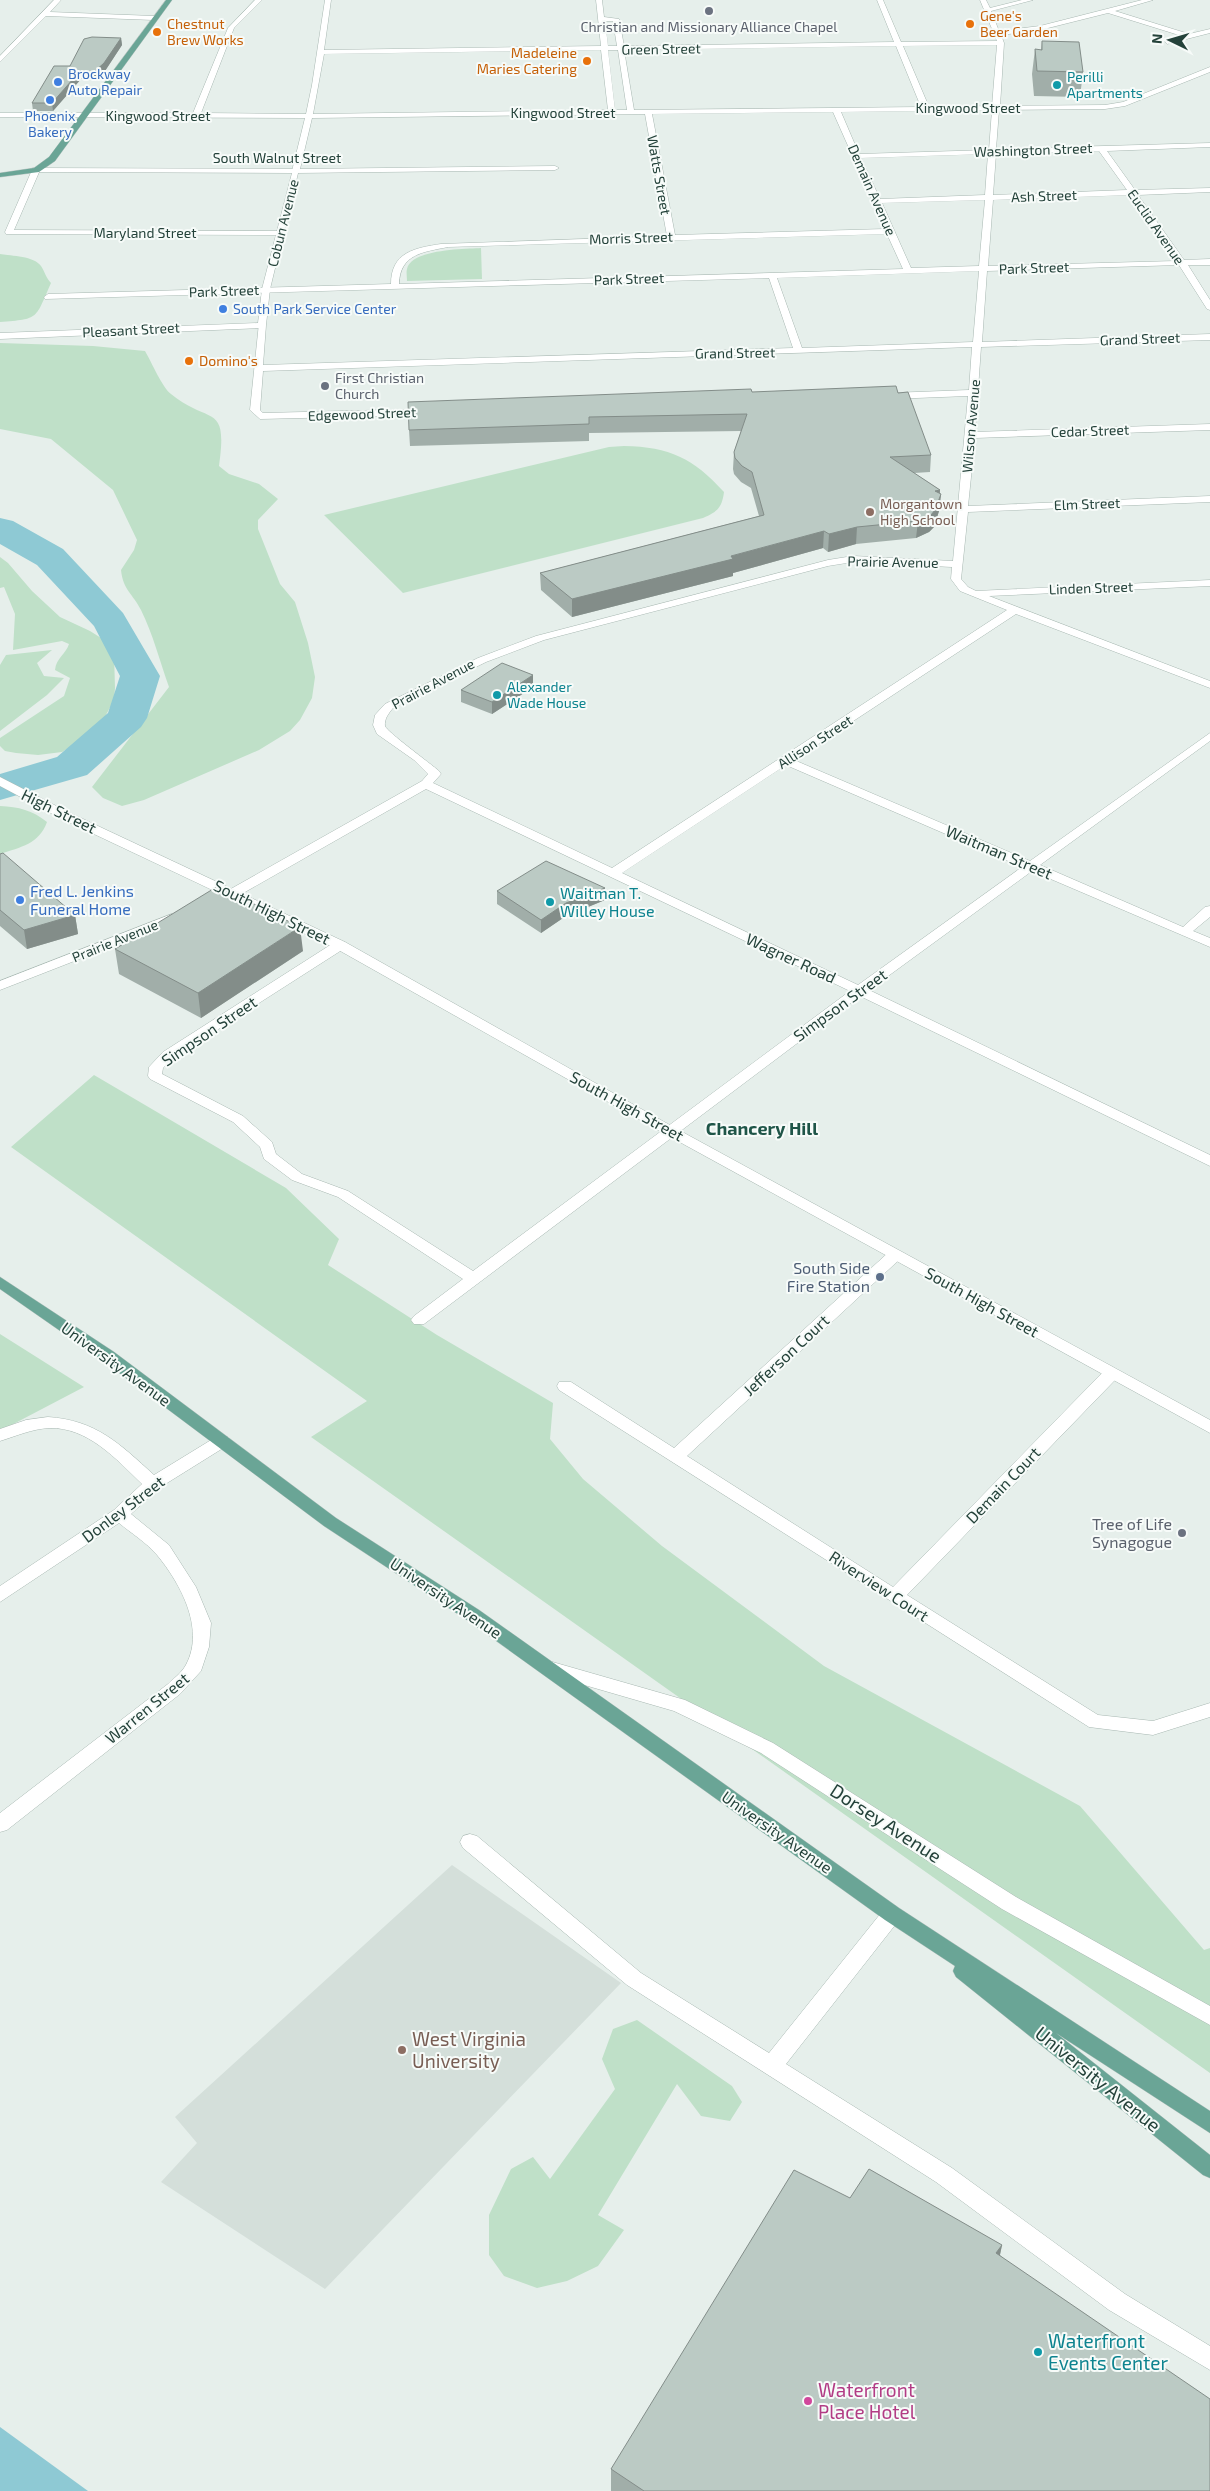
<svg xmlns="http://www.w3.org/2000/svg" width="1210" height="2491" viewBox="0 0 1210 2491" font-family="'Exo 2',sans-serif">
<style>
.built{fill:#d4dfda}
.green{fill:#bfe0c8}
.water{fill:#8ec9d4}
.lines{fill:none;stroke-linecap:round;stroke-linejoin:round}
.river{fill:#8ec9d4;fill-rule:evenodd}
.minor-casing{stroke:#a8b8b2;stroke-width:1}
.tertiary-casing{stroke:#a8b8b2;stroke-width:1}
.primary-casing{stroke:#c2cac8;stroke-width:1}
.minor{fill:#fff;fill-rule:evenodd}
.tertiary{fill:#fff;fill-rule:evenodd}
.primary{fill:#6aa596;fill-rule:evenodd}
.wall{fill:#a1aea9}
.shaded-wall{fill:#838d89}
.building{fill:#bbcac4;stroke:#838d89}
.worship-dot{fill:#6b7280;stroke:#f7fbf9;stroke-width:2}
.food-dot{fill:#e8710a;stroke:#f7fbf9;stroke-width:2}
.shop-dot{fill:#3f7fe0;stroke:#f7fbf9;stroke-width:2}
.culture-dot{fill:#0f9aa8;stroke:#f7fbf9;stroke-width:2}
.education-dot{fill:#8d6e63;stroke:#f7fbf9;stroke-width:2}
.service-dot{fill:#5c6f8a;stroke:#f7fbf9;stroke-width:2}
.hotel-dot{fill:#d1479c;stroke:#f7fbf9;stroke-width:2}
.labels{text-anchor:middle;stroke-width:4;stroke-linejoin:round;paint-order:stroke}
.far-food-label{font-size:14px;fill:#c56008;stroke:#f7fbf9;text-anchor:start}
.far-worship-label{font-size:14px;fill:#5b616d;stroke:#f7fbf9}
.far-street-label{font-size:14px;fill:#24423a;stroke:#f7fbf9}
.far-shop-label{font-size:14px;fill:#366cbe;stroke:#f7fbf9;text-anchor:start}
.far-culture-label{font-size:14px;fill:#0d838f;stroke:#f7fbf9;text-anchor:start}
.far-education-label{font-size:14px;fill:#785e54;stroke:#f7fbf9;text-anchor:start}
.street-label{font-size:16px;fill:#24423a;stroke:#f7fbf9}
.shop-label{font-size:16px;fill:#366cbe;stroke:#f7fbf9;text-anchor:start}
.culture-label{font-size:16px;fill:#0d838f;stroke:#f7fbf9;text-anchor:start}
.service-label{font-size:16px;fill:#4e5e75;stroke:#f7fbf9;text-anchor:end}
.worship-label{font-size:16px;fill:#5b616d;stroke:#f7fbf9;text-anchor:end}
.neighbourhood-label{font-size:18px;font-weight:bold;fill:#1f5548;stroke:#f7fbf9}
.near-street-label{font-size:19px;fill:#24423a;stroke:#f7fbf9}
.near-education-label{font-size:19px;fill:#785e54;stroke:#f7fbf9;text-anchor:start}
.near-culture-label{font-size:19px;fill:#0d838f;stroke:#f7fbf9;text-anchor:start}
.near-hotel-label{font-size:19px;fill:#b23c85;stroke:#f7fbf9;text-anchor:start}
</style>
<rect width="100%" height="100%" fill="#e6efeb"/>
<path class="built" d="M 452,1865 L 621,1983 L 325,2289 L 161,2182 L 197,2143 L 175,2117 Z"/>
<path class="green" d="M 481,248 L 482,279 L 407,281 C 407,277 406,272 407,269 C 411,249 465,249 481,248 Z
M 0,254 C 12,256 34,256 41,266 C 45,272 46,278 51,283 C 35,319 40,319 0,322 Z
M 0,343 L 93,346 L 145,351 C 152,363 162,387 171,394 C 210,426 228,401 219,466 L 229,474 L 259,484 L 278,499 L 258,520 L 258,529 L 280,584 L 295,602 L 308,643 L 315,677 L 312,698 L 300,720 L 290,731 L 259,750 L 144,800 L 122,806 L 103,798 L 92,787 L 169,687 C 160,662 153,634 141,610 C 133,594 123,590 121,570 L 134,550 L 137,540 L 113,490 L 51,439 L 0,429 Z
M 624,446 C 670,447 693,458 724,492 C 722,508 717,512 703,518 L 403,593 L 324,515 L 609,447 Z
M 0,557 L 8,563 L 32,591 L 60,617 L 90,631 L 109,643 L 114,654 L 115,688 L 114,700 L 101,724 L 88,736 L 62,752 L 38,755 L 16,753 L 5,751 L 0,746 L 0,738 L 64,696 L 70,678 L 55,670 C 56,658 66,654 69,644 L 62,641 L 13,650 L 15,614 L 4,587 L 0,588 Z
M 52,650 L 37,663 L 44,676 L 64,678 L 47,695 L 0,731 L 0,665 L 6,655 Z
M 0,806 C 19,807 32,810 47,822 C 39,844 21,847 0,854 Z
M 94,1075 L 286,1188 L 339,1239 L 328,1265 L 437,1335 L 553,1403 L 550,1439 L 583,1479 L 662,1546 L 824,1666 L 1080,1806 L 1204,1950 L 1210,1948 L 1210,2073 L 311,1437 L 367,1401 L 11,1147 Z
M 0,1334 L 84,1387 L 0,1431 Z
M 637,2020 L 732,2086 L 742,2102 L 730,2121 L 701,2116 L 677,2084 L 598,2215 L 624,2230 L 598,2266 L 567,2281 L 537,2288 L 504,2276 L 489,2255 L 489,2215 L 511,2169 L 533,2157 L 550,2179 L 615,2089 L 602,2059 L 613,2029 Z"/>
<path class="water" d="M 0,2427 L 88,2491 L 0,2491 Z"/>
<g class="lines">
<path class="river" d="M 0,518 L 13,521 L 63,549 L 123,613 L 160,676 L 147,718 L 141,727 L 87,775 L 0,800 L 0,774 L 57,757 L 108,713 L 120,676 L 94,626 L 37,565 L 0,544 Z"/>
<g class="minor-casing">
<path id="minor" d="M 54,0 L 61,0 L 50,12 L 154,16 L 157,18 L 154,20 L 46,16 L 0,62 L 0,56 Z
M 255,0 L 262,0 L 234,28 L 201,113 L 306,114 L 312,85 L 325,0 L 331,0 L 324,50 L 601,46 L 596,0 L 602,0 L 604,17 L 619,19 L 624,46 L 894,42 L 877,0 L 883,0 L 901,42 L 997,41 L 980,0 L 986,0 L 990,8 L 1022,0 L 1033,0 L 991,11 L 999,31 L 1040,26 L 1142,0 L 1153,0 L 1115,11 L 1189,34 L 1210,29 L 1210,33 L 1167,44 L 1165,41 L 1182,36 L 1108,13 L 1040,30 L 1001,35 L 1004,43 L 1000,106 L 1105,105 L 1123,102 L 1210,67 L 1210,72 L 1125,106 L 1105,109 L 999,110 L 996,149 L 1210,143 L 1210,147 L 1107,151 L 1135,190 L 1210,188 L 1210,192 L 1138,195 L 1184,260 L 1210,259 L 1210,265 L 1188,265 L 1210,300 L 1210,310 L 1207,309 L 1179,265 L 987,271 L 982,342 L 1210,334 L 1210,340 L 981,347 L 975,432 L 1210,424 L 1210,430 L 975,438 L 968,506 L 1210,496 L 1210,502 L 968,512 L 961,579 L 968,587 L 976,591 L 1210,580 L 1210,586 L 989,596 L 1210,681 L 1210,688 L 1016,614 L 794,760 L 1030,861 L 1210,733 L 1210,741 L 1040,865 L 1183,927 L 1205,907 L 1210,906 L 1210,917 L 1193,931 L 1210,938 L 1210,947 L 1032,871 L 869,990 L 1210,1155 L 1210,1166 L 860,996 L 424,1324 L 414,1324 L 411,1320 L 414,1316 L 463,1279 L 338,1197 L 292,1180 L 264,1159 L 260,1147 L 233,1122 L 150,1079 L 148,1076 L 149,1067 L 163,1052 L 335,942 L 345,942 L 346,945 L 345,948 L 173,1058 L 163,1068 L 162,1074 L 243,1116 L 272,1142 L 276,1154 L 302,1174 L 348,1191 L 473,1271 L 850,991 L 426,789 L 238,896 L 219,903 L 213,899 L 422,781 L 428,774 L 414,760 L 377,734 L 373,725 L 375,715 L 385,704 L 478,658 L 536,636 L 828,560 L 853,556 L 953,561 L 968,396 L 890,399 L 885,396 L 890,393 L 969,390 L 972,347 L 263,371 L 260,410 L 263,413 L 427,409 L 432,412 L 427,415 L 260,419 L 250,410 L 259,323 L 266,325 L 263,365 L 793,348 L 769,278 L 45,299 L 44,297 L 48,294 L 391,284 C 391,252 415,248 441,244 L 667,236 L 645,114 L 312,118 L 300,169 L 555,166 L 559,168 L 555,170 L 296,173 L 292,171 L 305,118 L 0,117 L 0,113 L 193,113 L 228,28 ZM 605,21 L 613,21 L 617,46 L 608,46 ZM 997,45 L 992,106 L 929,107 L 903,46 ZM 896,46 L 921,107 L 634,110 L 624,50 ZM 601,50 L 608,110 L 313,114 L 324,54 ZM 608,50 L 618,50 L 627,110 L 615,110 ZM 992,110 L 989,150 L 859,154 L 841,112 ZM 833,112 L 885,229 L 675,235 L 652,114 ZM 1099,151 L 1127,190 L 993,195 L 996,154 ZM 988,154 L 985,195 L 880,199 L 861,158 ZM 1130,195 L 1176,261 L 988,266 L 993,200 ZM 985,200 L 979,266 L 911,268 L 882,203 ZM 887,234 L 903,269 L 399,284 C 400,254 423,252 448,247 ZM 979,271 L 973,342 L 802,348 L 777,278 ZM 853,562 L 952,567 L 951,579 L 960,591 L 1007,610 L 612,868 L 433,783 L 441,774 L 439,771 C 431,764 386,731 385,726 C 384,719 389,713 393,708 L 486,662 L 544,640 L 828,566 ZM 786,765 L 1022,867 L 858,985 L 622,873 Z
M 36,168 L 40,170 L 14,230 L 281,231 L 285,233 L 281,235 L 6,234 L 5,232 L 32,170 Z
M 172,914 L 178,918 L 177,921 L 0,990 L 0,981 Z
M 895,1250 L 900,1251 L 903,1255 L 900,1259 L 687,1456 L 893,1587 L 1105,1370 L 1117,1370 L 1119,1374 L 1117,1378 L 907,1595 L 1098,1715 L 1153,1721 L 1210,1703 L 1210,1717 L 1153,1735 L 1089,1727 L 559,1390 L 557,1386 L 559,1382 L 571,1382 L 674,1448 L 890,1251 Z
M 48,1417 C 96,1420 120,1444 154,1475 L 216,1437 L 228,1437 L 230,1441 L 228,1445 L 159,1488 L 131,1514 L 169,1545 L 196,1587 L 211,1623 L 209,1647 L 201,1671 L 180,1694 L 7,1830 L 0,1832 L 0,1813 L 168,1684 C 173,1679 180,1674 184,1668 C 207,1632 181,1584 157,1555 C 147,1543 131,1533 119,1523 L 0,1602 L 0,1586 L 114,1510 L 142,1484 C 116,1459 88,1427 49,1428 C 32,1429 16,1436 0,1441 L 0,1429 L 26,1420 Z
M 470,1834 L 477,1836 L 641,1973 L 769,2053 L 885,1908 L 892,1906 L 899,1908 L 902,1914 L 899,1920 L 786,2064 L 952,2168 L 1125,2294 L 1210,2346 L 1210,2370 L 1109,2310 L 936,2182 L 627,1985 L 463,1848 L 460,1842 L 463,1836 Z"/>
</g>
<g class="tertiary-casing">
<path id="tertiary" d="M 33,168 L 299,169 L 270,289 L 266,325 L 262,328 L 0,339 L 0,333 L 258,323 L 262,289 L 292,173 L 36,172 L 33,172 Z
M 0,777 L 66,811 L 345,942 L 675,1128 L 1210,1420 L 1210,1433 L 665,1134 L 335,948 L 58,817 L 0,786 Z
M 549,1661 L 685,1700 L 773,1743 L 1016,1897 L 1210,2006 L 1210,2025 L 1002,1909 L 761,1753 L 674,1711 L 543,1673 L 540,1668 L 543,1663 Z"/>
</g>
<g class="primary-casing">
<path id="primary" d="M 166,0 L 172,0 L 55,161 L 39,172 L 0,177 L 0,173 L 34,168 L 49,157 Z
M 0,1277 L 114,1352 L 336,1518 L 479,1610 L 899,1908 L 1210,2111 L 1210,2133 L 1056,2033 L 1210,2155 L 1210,2178 L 1203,2175 L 956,1977 L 953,1971 L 955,1966 L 885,1920 L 467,1620 L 324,1526 L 102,1360 L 0,1289 Z"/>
</g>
<use href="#minor" class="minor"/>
<use href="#tertiary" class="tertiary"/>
<use href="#primary" class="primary"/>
</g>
<path class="wall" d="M 121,38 L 122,45 L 105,71 L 95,79 L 81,79 L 53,111 L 33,111 L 32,103 L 70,66 Z
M 1042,41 L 1083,72 L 1080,97 L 1034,96 L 1032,74 L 1035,49 L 1041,50 Z
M 752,392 L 898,393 L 931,455 L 930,472 L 914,473 L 940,490 L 940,494 L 941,494 L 939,511 L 934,527 L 929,532 L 916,538 L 856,544 L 828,552 L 823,548 L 733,573 L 733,576 L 572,617 L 541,590 L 540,573 L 759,516 L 751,488 L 741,482 L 734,474 L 733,469 L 734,452 L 741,431 L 589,433 L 589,441 L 410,446 L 409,430 Z
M 533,675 L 533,687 L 492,714 L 461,702 L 461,690 Z
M 0,854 L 75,915 L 78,934 L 27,949 L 0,926 Z
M 497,891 L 605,900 L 566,916 L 541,933 L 497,904 Z
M 115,949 L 303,951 L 201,1018 L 119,974 Z
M 850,2198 L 1002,2245 L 1000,2255 L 1210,2491 L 611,2491 L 611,2469 Z"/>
<path class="shaded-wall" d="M 121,38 L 122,45 L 105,71 L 95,79 L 94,72 Z
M 80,71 L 81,79 L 53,111 L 52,103 Z
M 940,490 L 939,499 L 941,494 L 939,511 L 934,527 L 929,532 L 916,538 L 918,521 L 935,491 Z
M 857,527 L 856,544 L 828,552 L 829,534 Z
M 824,531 L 823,548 L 733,573 L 733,576 L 572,617 L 572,599 Z
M 533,675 L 533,687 L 492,714 L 492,702 Z
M 605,888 L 605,900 L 566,916 L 541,933 L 541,920 L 566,903 Z
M 75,915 L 78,934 L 27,949 L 24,930 Z
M 300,927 L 303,951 L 201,1018 L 198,993 Z
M 1002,2245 L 997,2268 L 996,2253 Z"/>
<path class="building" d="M 92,37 L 121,38 L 104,63 L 94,72 L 80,71 L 52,103 L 32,103 L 54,66 L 70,66 L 84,39 Z
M 1042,41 L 1079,42 L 1083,72 L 1037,71 L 1035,49 L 1042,50 Z
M 896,386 L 898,393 L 908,392 L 931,455 L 890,457 L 940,490 L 935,491 L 941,494 L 935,510 L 931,515 L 918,521 L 857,527 L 829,534 L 824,531 L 731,556 L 733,559 L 572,599 L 540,573 L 764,515 L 752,472 L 742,466 L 735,458 L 734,452 L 747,414 L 589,417 L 589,424 L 409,430 L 408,402 L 751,389 L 752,392 Z
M 502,663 L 533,675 L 492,702 L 461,690 Z
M 3,853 L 75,915 L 24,930 L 0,910 L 0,854 Z
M 546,861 L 605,888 L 566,903 L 541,920 L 497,891 Z
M 218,886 L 300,927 L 198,993 L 115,949 Z
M 869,2169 L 1002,2245 L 996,2253 L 1210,2399 L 1210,2491 L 644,2491 L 611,2469 L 794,2170 L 850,2198 Z"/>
<g class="worship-dot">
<circle cx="709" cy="11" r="5"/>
<circle cx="325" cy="386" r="5"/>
<circle cx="1182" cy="1533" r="5"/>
</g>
<g class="food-dot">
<circle cx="970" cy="24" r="5"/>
<circle cx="157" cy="32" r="5"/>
<circle cx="587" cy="61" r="5"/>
<circle cx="189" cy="361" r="5"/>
</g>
<g class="shop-dot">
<circle cx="58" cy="82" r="5"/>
<circle cx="50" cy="100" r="5"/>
<circle cx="223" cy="309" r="5"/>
<circle cx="20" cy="900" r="5"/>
</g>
<g class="culture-dot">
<circle cx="1057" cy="85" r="5"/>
<circle cx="497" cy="695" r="5"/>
<circle cx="550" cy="902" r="5"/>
<circle cx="1038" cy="2352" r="5"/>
</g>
<g class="education-dot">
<circle cx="870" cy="512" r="5"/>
<circle cx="402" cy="2050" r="5"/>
</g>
<circle class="service-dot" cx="880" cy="1277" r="5"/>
<circle class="hotel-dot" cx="808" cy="2401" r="5"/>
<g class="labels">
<g class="far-food-label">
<text x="980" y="21">Gene's<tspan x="980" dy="16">Beer Garden</tspan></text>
<text x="167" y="29">Chestnut<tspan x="167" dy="16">Brew Works</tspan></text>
<text x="577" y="58" text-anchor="end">Madeleine<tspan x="577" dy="16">Maries Catering</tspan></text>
<text x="199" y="366">Domino's</text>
</g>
<g class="far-worship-label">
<text x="709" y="32">Christian and Missionary Alliance Chapel</text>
<text x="335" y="383" text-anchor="start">First Christian<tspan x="335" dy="16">Church</tspan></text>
</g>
<g class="far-street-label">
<text transform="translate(661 49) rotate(-1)" y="5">Green Street</text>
<text x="968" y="113">Kingwood Street</text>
<text x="563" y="118">Kingwood Street</text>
<text x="158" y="121">Kingwood Street</text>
<text transform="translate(1033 150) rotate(-2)" y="5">Washington Street</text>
<text x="277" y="163">South Walnut Street</text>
<text transform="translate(659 175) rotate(80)" y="5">Watts Street</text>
<text transform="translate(872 190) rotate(66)" y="5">Demain Avenue</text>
<text transform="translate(1044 196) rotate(-2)" y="5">Ash Street</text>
<text transform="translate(283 223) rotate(-76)" y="5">Cobun Avenue</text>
<text transform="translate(1156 227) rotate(55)" y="5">Euclid Avenue</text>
<text x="145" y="238">Maryland Street</text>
<text transform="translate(631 238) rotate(-2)" y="5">Morris Street</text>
<text transform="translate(1034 268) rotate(-2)" y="5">Park Street</text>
<text transform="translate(629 279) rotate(-2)" y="5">Park Street</text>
<text transform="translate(224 291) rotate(-2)" y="5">Park Street</text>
<text transform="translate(131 330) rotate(-3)" y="5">Pleasant Street</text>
<text transform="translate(1140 339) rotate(-2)" y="5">Grand Street</text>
<text transform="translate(735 353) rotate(-1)" y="5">Grand Street</text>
<text transform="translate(362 414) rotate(-2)" y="5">Edgewood Street</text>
<text transform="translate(971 426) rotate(-85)" y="5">Wilson Avenue</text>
<text transform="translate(1090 431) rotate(-2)" y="5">Cedar Street</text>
<text transform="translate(1087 504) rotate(-2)" y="5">Elm Street</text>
<text transform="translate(893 562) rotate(1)" y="5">Prairie Avenue</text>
<text transform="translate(1091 588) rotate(-2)" y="5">Linden Street</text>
<text transform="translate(433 684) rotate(-28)" y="5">Prairie Avenue</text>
<text transform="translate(815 742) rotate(-33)" y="5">Allison Street</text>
<text transform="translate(115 941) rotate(-22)" y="5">Prairie Avenue</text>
</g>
<g class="far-shop-label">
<text x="68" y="79">Brockway<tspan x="68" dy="16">Auto Repair</tspan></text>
<text x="50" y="121" text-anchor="middle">Phoenix<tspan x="50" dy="16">Bakery</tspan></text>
<text x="233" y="314">South Park Service Center</text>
</g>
<g class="far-culture-label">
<text x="1067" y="82">Perilli<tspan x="1067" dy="16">Apartments</tspan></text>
<text x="507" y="692">Alexander<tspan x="507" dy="16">Wade House</tspan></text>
</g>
<g class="far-education-label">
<text x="880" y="509">Morgantown<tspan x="880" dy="16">High School</tspan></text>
</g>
<g class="street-label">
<text transform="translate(59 811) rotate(26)" y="6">High Street</text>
<text transform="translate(999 852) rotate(23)" y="6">Waitman Street</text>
<text transform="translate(272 912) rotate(26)" y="6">South High Street</text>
<text transform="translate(791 958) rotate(25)" y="6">Wagner Road</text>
<text transform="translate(840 1005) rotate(-36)" y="6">Simpson Street</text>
<text transform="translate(209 1031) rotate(-34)" y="6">Simpson Street</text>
<text transform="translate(627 1106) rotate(29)" y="6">South High Street</text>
<text transform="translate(982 1302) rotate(29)" y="6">South High Street</text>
<text transform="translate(786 1355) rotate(-43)" y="6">Jefferson Court</text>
<text transform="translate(116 1364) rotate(36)" y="6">University Avenue</text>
<text transform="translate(1003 1485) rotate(-46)" y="6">Demain Court</text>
<text transform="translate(123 1509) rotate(-37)" y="6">Donley Street</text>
<text transform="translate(879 1586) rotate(33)" y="6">Riverview Court</text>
<text transform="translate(446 1598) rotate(34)" y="6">University Avenue</text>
<text transform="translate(147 1708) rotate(-39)" y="6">Warren Street</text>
<text transform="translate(777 1832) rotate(35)" y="6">University Avenue</text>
</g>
<g class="shop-label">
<text x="30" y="897">Fred L. Jenkins<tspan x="30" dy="18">Funeral Home</tspan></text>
</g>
<g class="culture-label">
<text x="560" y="899">Waitman T.<tspan x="560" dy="18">Willey House</tspan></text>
</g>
<g class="service-label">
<text x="870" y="1274">South Side<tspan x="870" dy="18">Fire Station</tspan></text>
</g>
<g class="worship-label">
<text x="1172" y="1530">Tree of Life<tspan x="1172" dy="18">Synagogue</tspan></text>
</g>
<g class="neighbourhood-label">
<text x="762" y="1135">Chancery Hill</text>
</g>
<g class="near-street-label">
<text transform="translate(886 1823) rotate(33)" y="7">Dorsey Avenue</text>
<text transform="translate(1098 2079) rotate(39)" y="7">University Avenue</text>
</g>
<g class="near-education-label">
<text x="412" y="2046">West Virginia<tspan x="412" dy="22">University</tspan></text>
</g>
<g class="near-culture-label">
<text x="1048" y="2348">Waterfront<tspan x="1048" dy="22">Events Center</tspan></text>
</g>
<g class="near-hotel-label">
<text x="818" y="2397">Waterfront<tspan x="818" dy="22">Place Hotel</tspan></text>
</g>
</g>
<g transform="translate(1170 40) rotate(275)" stroke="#f7fbf9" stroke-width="4" paint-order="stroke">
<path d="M0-4L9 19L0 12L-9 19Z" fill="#24423a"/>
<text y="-8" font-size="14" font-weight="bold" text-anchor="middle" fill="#24423a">N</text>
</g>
</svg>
